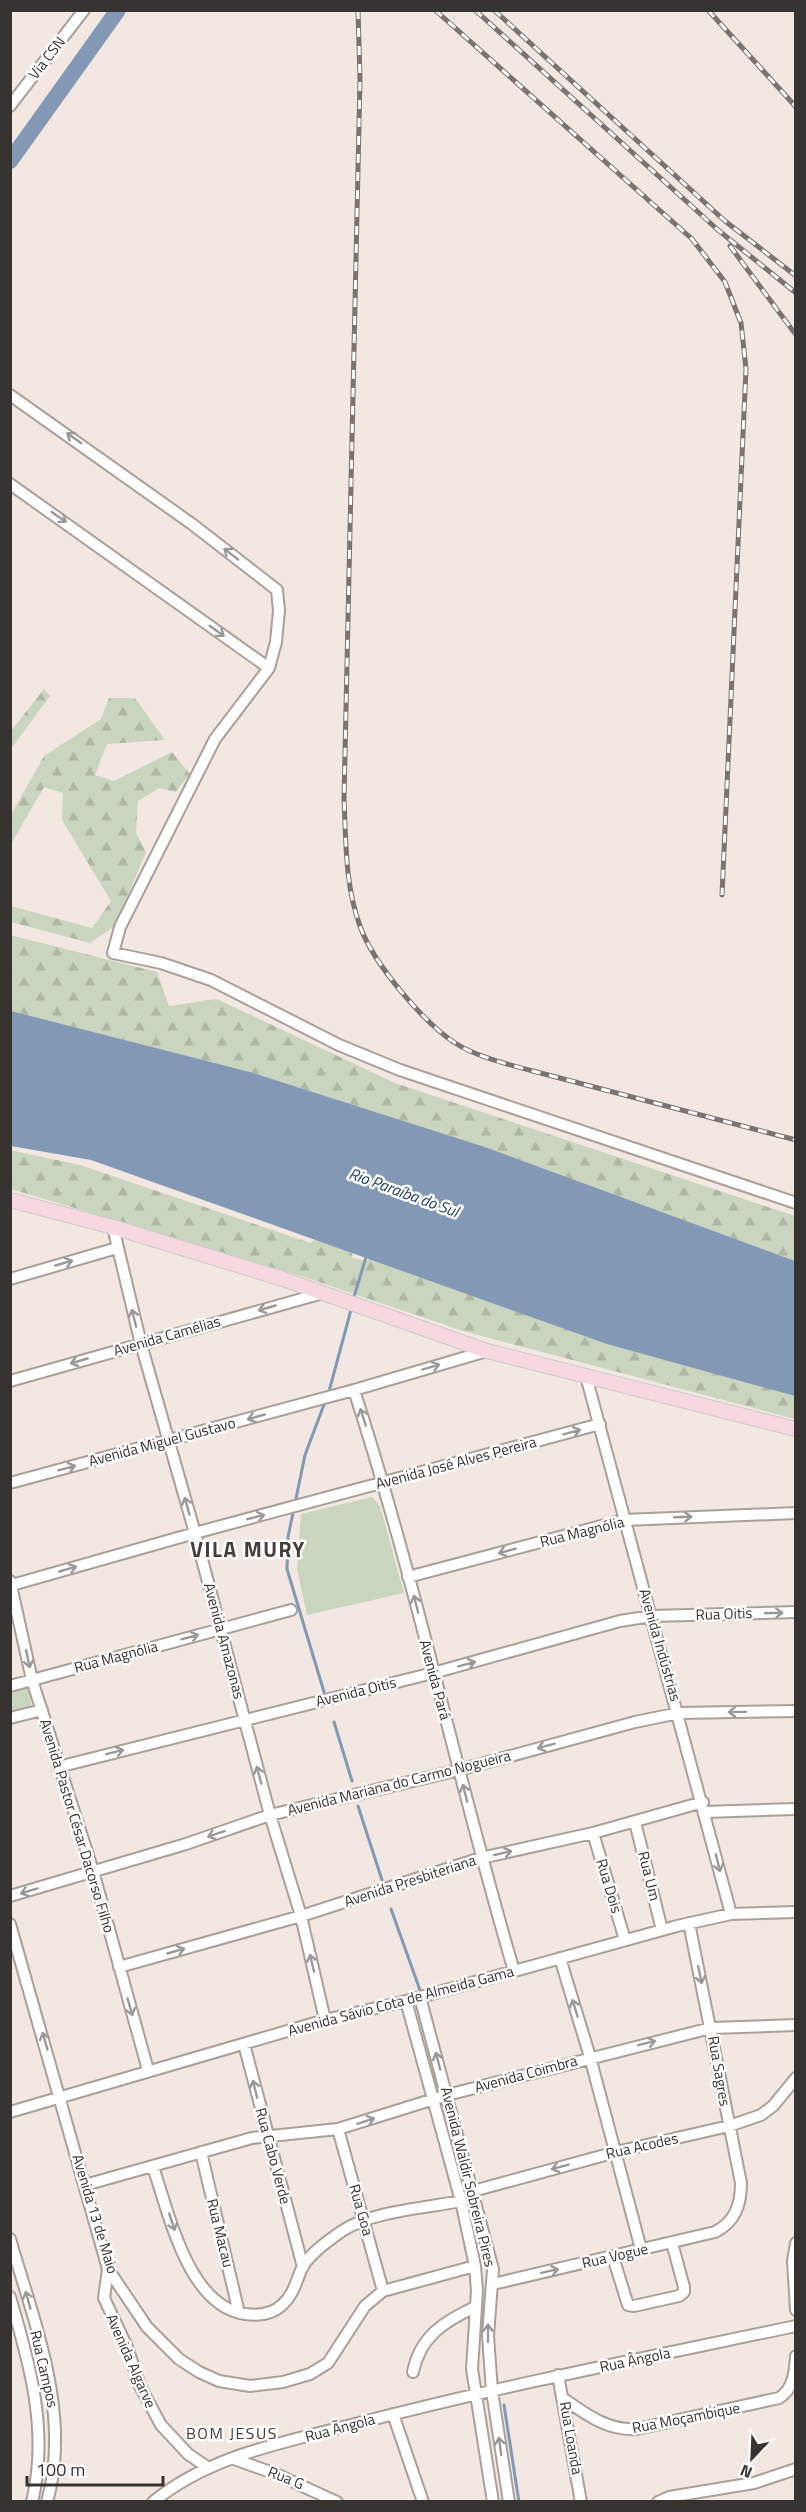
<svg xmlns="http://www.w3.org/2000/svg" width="806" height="2512" viewBox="0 0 806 2512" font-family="'Titillium Web',sans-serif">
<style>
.forest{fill:url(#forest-firs)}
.park{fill:#cad5bf}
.water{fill:#8298b5}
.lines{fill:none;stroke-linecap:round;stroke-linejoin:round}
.stream{stroke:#8298b5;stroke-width:3}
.river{stroke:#8298b5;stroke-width:16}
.minor-casing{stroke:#aaa099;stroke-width:14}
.major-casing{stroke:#cbcac9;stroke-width:16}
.minor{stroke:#fff;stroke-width:10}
.major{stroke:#f7d8df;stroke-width:14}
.rail-casing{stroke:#7a736f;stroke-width:5}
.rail{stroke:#fff;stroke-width:3;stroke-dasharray:9;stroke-linecap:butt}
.oneway{stroke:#9b9998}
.labels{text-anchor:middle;stroke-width:5;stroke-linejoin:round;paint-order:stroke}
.street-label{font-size:15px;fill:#373330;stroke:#fff}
.water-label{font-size:16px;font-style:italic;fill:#21416a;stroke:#fff}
.neighbourhood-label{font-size:16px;letter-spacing:1.5px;fill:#453d37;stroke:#fff}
.district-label{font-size:21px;font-weight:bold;letter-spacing:1.5px;fill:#453d37;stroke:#fff}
</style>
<defs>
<pattern id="forest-firs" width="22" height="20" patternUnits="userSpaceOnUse" patternTransform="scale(1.5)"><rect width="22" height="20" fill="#cad5bf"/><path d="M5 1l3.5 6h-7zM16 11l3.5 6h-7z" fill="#aeb7a4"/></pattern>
</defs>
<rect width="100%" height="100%" fill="#f2e8e1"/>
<path class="forest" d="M 44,689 L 50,696 L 11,749 L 11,731 Z
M 109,698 L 135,698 L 165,740 L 107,744 L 95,775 L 114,781 L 172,752 L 190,774 L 176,792 L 159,788 L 138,801 L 136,833 L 146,852 L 115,926 L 90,943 L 11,922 L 11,906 L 92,928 L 111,901 L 62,820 L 63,793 L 44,787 L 11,844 L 11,815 L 44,756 L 101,719 Z
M 10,935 L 157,972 L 169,1006 L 217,999 L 395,1083 L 795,1216 L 795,1261 L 485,1147 L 250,1072 L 11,1011 Z
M 10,1150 L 80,1165 L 311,1243 L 330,1224 L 354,1230 L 352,1258 L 367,1261 L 377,1244 L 795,1396 L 795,1419 L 463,1331 L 304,1277 L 11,1189 Z"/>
<path class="park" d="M 372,1497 L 380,1506 L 404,1593 L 307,1615 L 297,1569 L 301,1514 Z
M 28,1685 L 32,1711 L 11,1716 L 11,1690 Z"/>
<path class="water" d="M 11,1011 L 250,1072 L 485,1147 L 795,1261 L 795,1396 L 607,1344 L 91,1160 L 11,1146 Z"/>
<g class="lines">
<path class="stream" d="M 353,1300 L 367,1254
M 328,1395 L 352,1306
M 324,1692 L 287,1569 L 288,1537 L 305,1455 L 325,1402
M 334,1722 L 352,1781
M 358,1806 L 382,1880
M 391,1909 L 421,1993
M 504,2405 L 519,2502"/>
<path class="river" d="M 10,161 L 118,10"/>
<g class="minor-casing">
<path id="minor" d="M 10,106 L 84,10
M 10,395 L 192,524 L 277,590 L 279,611 L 276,642 L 269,668 L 215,739 L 120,927 L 113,953 L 161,963 L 211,980 L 339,1045 L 400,1070 L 796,1203
M 10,484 L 269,668
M 113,1227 L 141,1344 L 195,1533 L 270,1815 L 301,1916 L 325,2020
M 10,1279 L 117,1248
M 586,1376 L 731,1914
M 10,1381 L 323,1293
M 354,1390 C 416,1581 457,1778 514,1971
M 10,1483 L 354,1390 L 487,1351
M 408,1577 L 624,1520 L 796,1513
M 10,1581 L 32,1680 L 93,1871 L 148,2070
M 12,1585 L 195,1533 L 600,1424
M 10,1686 L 291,1610
M 10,1718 L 42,1710
M 58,1767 L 433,1673 L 620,1621 L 652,1616 L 796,1612
M 705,1812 L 796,1809
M 635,1822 L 662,1930
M 593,1833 L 625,1940
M 10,1896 L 186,1844 L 270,1815 L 459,1770 L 635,1722 L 679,1713 L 796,1711
M 10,1924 L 108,2269 L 147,2327 L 179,2359 L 199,2372 L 219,2381 L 250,2386 L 283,2382 L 310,2374 L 328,2363 L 365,2306 L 383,2291 L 475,2266
M 560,1958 L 590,2057 L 641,2249
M 119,1967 L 301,1916 L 481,1858 L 593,1833 L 703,1802
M 420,1997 L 493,2269 L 488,2336 L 492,2391 L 509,2502
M 406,2001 L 461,2201 L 475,2266 L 477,2291 L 472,2369 L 493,2502
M 244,2044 L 303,2267
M 10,2112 L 325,2020 L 406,2001 L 677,1926 L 731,1914 L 796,1912
M 338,2129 L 383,2291
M 201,2152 L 239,2313
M 153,2167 C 169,2213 188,2306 245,2314 C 259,2316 273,2314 283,2304 C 294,2294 296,2281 302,2268 C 309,2254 329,2240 342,2231 C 372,2211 426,2208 461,2201
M 85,2185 L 252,2138 L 338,2129 L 447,2095 L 711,2028 L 796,2025
M 473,2191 L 616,2152 L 729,2126 L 761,2115 L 773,2106 L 796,2078
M 10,2239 C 34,2322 72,2415 47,2502
M 796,2243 L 793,2261 L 796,2310
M 613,2257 L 628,2305 L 634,2306 L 679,2296 L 684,2292 L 684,2287 L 672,2243
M 108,2269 L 104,2298 L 127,2347 L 140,2386 L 161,2425 L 188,2454 L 207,2467
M 493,2284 L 715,2232 C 735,2222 741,2205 741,2183 L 689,1923
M 10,2297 C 30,2364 49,2432 32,2502
M 413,2372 C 420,2337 443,2322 475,2307
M 558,2375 L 581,2502
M 564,2399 C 587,2415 608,2431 637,2429 L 779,2398 C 794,2389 795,2371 796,2356
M 393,2414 L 423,2502
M 234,2459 L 276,2474 L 337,2502
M 153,2502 C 210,2455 286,2442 355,2424 C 501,2386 648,2357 796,2326
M 658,2502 L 669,2497 L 754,2483 L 796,2469"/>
</g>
<g class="major-casing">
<path id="major" d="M 10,1200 L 113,1227 L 283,1279 L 487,1351 L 796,1429"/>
</g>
<use href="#minor" class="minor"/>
<use href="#major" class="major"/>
<g class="rail-casing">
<path id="rail" d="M 358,10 L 360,79 L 344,799 C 346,841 345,886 360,926 C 373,963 422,1021 455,1043 C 477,1057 507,1064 533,1071 L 796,1140
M 435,10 L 692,239 L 725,282 L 741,323 L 746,369 L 722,895
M 475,10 L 718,230 L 796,293
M 494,10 L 725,221 L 796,276
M 708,10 L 796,107
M 730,246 L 796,335"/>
</g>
<use href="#rail" class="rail"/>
</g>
<defs><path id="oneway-shaft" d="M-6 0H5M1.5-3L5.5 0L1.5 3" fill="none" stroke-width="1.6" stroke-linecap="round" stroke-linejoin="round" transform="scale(1.5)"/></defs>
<g class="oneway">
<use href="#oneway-shaft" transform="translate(74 438) rotate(-145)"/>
<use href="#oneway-shaft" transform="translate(59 517) rotate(34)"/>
<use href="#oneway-shaft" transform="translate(231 554) rotate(-142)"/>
<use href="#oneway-shaft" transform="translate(217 631) rotate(36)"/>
<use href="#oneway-shaft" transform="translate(64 1263) rotate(-16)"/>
<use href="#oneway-shaft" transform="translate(267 1308) rotate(164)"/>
<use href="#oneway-shaft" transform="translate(134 1318) rotate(-104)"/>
<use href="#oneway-shaft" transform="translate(79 1361) rotate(164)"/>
<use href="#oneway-shaft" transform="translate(431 1367) rotate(-17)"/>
<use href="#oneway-shaft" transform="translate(256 1417) rotate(164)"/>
<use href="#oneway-shaft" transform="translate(363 1417) rotate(-108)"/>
<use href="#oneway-shaft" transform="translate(572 1432) rotate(-15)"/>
<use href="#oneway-shaft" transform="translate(67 1468) rotate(-15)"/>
<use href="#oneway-shaft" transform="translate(187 1506) rotate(-106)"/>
<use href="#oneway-shaft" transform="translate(256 1517) rotate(-14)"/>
<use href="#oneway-shaft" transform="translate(683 1517) rotate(-2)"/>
<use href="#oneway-shaft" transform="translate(507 1551) rotate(165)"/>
<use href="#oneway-shaft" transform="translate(68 1569) rotate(-16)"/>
<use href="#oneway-shaft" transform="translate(416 1604) rotate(-104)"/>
<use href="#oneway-shaft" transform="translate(774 1613) rotate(-2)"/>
<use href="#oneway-shaft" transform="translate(190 1637) rotate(-15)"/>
<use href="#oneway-shaft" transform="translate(28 1659) rotate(78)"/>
<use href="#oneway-shaft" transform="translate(467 1664) rotate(-15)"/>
<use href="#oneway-shaft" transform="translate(737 1712) rotate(179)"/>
<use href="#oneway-shaft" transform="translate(546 1746) rotate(165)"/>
<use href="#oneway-shaft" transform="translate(115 1752) rotate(-14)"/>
<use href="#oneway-shaft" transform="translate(259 1775) rotate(-105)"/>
<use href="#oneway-shaft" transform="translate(465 1793) rotate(-104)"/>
<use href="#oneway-shaft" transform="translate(216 1834) rotate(161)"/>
<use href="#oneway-shaft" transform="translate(503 1853) rotate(-13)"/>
<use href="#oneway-shaft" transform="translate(718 1863) rotate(76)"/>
<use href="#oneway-shaft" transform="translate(29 1891) rotate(163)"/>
<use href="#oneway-shaft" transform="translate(176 1951) rotate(-16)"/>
<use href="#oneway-shaft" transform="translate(312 1963) rotate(-103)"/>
<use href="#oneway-shaft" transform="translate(700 1975) rotate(78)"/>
<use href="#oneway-shaft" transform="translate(130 2007) rotate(74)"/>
<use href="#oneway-shaft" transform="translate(575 2008) rotate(-107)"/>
<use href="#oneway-shaft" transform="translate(45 2041) rotate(-106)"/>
<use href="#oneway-shaft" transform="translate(647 2043) rotate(-14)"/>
<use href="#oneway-shaft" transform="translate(438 2061) rotate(-105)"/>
<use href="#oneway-shaft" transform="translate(255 2089) rotate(-104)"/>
<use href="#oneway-shaft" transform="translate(366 2121) rotate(-18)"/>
<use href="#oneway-shaft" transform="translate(560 2167) rotate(165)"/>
<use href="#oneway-shaft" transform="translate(172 2222) rotate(72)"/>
<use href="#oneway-shaft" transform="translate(550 2271) rotate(-12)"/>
<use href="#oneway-shaft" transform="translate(28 2300) rotate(-106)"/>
<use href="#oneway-shaft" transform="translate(488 2333) rotate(-90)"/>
<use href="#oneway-shaft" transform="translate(500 2446) rotate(-98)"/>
</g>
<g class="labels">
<g class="street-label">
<text transform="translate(47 58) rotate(-52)" y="5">Via CSN</text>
<text transform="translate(167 1336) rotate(-16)" y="5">Avenida Camélias</text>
<text transform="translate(162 1442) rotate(-15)" y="5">Avenida Miguel Gustavo</text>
<text transform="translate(456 1463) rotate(-15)" y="5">Avenida José Alves Pereira</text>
<text transform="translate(582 1532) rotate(-14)" y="5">Rua Magnólia</text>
<text transform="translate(724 1614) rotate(-2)" y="5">Rua Oitis</text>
<text transform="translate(224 1641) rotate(75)" y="5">Avenida Amazonas</text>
<text transform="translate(660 1645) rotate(74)" y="5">Avenida Indústrias</text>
<text transform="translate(116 1657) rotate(-15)" y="5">Rua Magnólia</text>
<text transform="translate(435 1680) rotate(75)" y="5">Avenida Pará</text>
<text transform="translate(356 1692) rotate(-14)" y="5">Avenida Oitis</text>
<text transform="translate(399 1783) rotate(-14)" y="5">Avenida Mariana do Carmo Nogueira</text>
<text transform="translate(77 1826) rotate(73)" y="5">Avenida Pastor César Dacorso Filho</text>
<text transform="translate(649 1876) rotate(76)" y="5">Rua Um</text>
<text transform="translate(410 1881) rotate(-18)" y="5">Avenida Presbiteriana</text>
<text transform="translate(609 1886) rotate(73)" y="5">Rua Dois</text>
<text transform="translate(401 2001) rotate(-15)" y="5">Avenida Sávio Cota de Almeida Gama</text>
<text transform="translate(719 2071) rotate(80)" y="5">Rua Sagres</text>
<text transform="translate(526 2074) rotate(-15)" y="5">Avenida Coimbra</text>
<text transform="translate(642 2146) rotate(-13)" y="5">Rua Acodes</text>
<text transform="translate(273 2156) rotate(75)" y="5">Rua Cabo Verde</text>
<text transform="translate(468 2177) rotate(76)" y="5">Avenida Waldir Sobreira Pires</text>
<text transform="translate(361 2210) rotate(74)" y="5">Rua Goa</text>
<text transform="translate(95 2214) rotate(73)" y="5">Avenida 13 de Maio</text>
<text transform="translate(220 2233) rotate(76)" y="5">Rua Macau</text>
<text transform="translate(615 2256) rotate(-13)" y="5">Rua Vogue</text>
<text transform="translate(635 2360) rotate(-12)" y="5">Rua Ângola</text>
<text transform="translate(131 2361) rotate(66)" y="5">Avenida Algarve</text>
<text transform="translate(44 2369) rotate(77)" y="5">Rua Campos</text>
<text transform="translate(686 2418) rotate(-11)" y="5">Rua Moçambique</text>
<text transform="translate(340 2428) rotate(-15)" y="5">Rua Ãngola</text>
<text transform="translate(571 2438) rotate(80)" y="5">Rua Loanda</text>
<text transform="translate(286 2478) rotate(22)" y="5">Rua G</text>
</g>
<g class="water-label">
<text transform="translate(404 1192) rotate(20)" y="6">Rio Paraíba do Sul</text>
</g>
<g class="neighbourhood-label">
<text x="232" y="2439">BOM JESUS</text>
</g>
<g class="district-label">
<text x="248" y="1557">VILA MURY</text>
</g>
</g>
<rect width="806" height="2512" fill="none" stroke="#373330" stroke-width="24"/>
<g transform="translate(752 2458) rotate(203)" stroke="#ffffff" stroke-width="4.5" paint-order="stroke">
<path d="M0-4.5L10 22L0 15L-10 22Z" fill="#373330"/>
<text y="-9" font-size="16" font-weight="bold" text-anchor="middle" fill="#373330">N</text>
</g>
<path d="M27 2476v9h136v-9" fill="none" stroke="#373330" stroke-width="3"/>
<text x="36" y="2476" font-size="18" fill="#373330" stroke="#ffffff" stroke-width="4.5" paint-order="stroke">100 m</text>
</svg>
